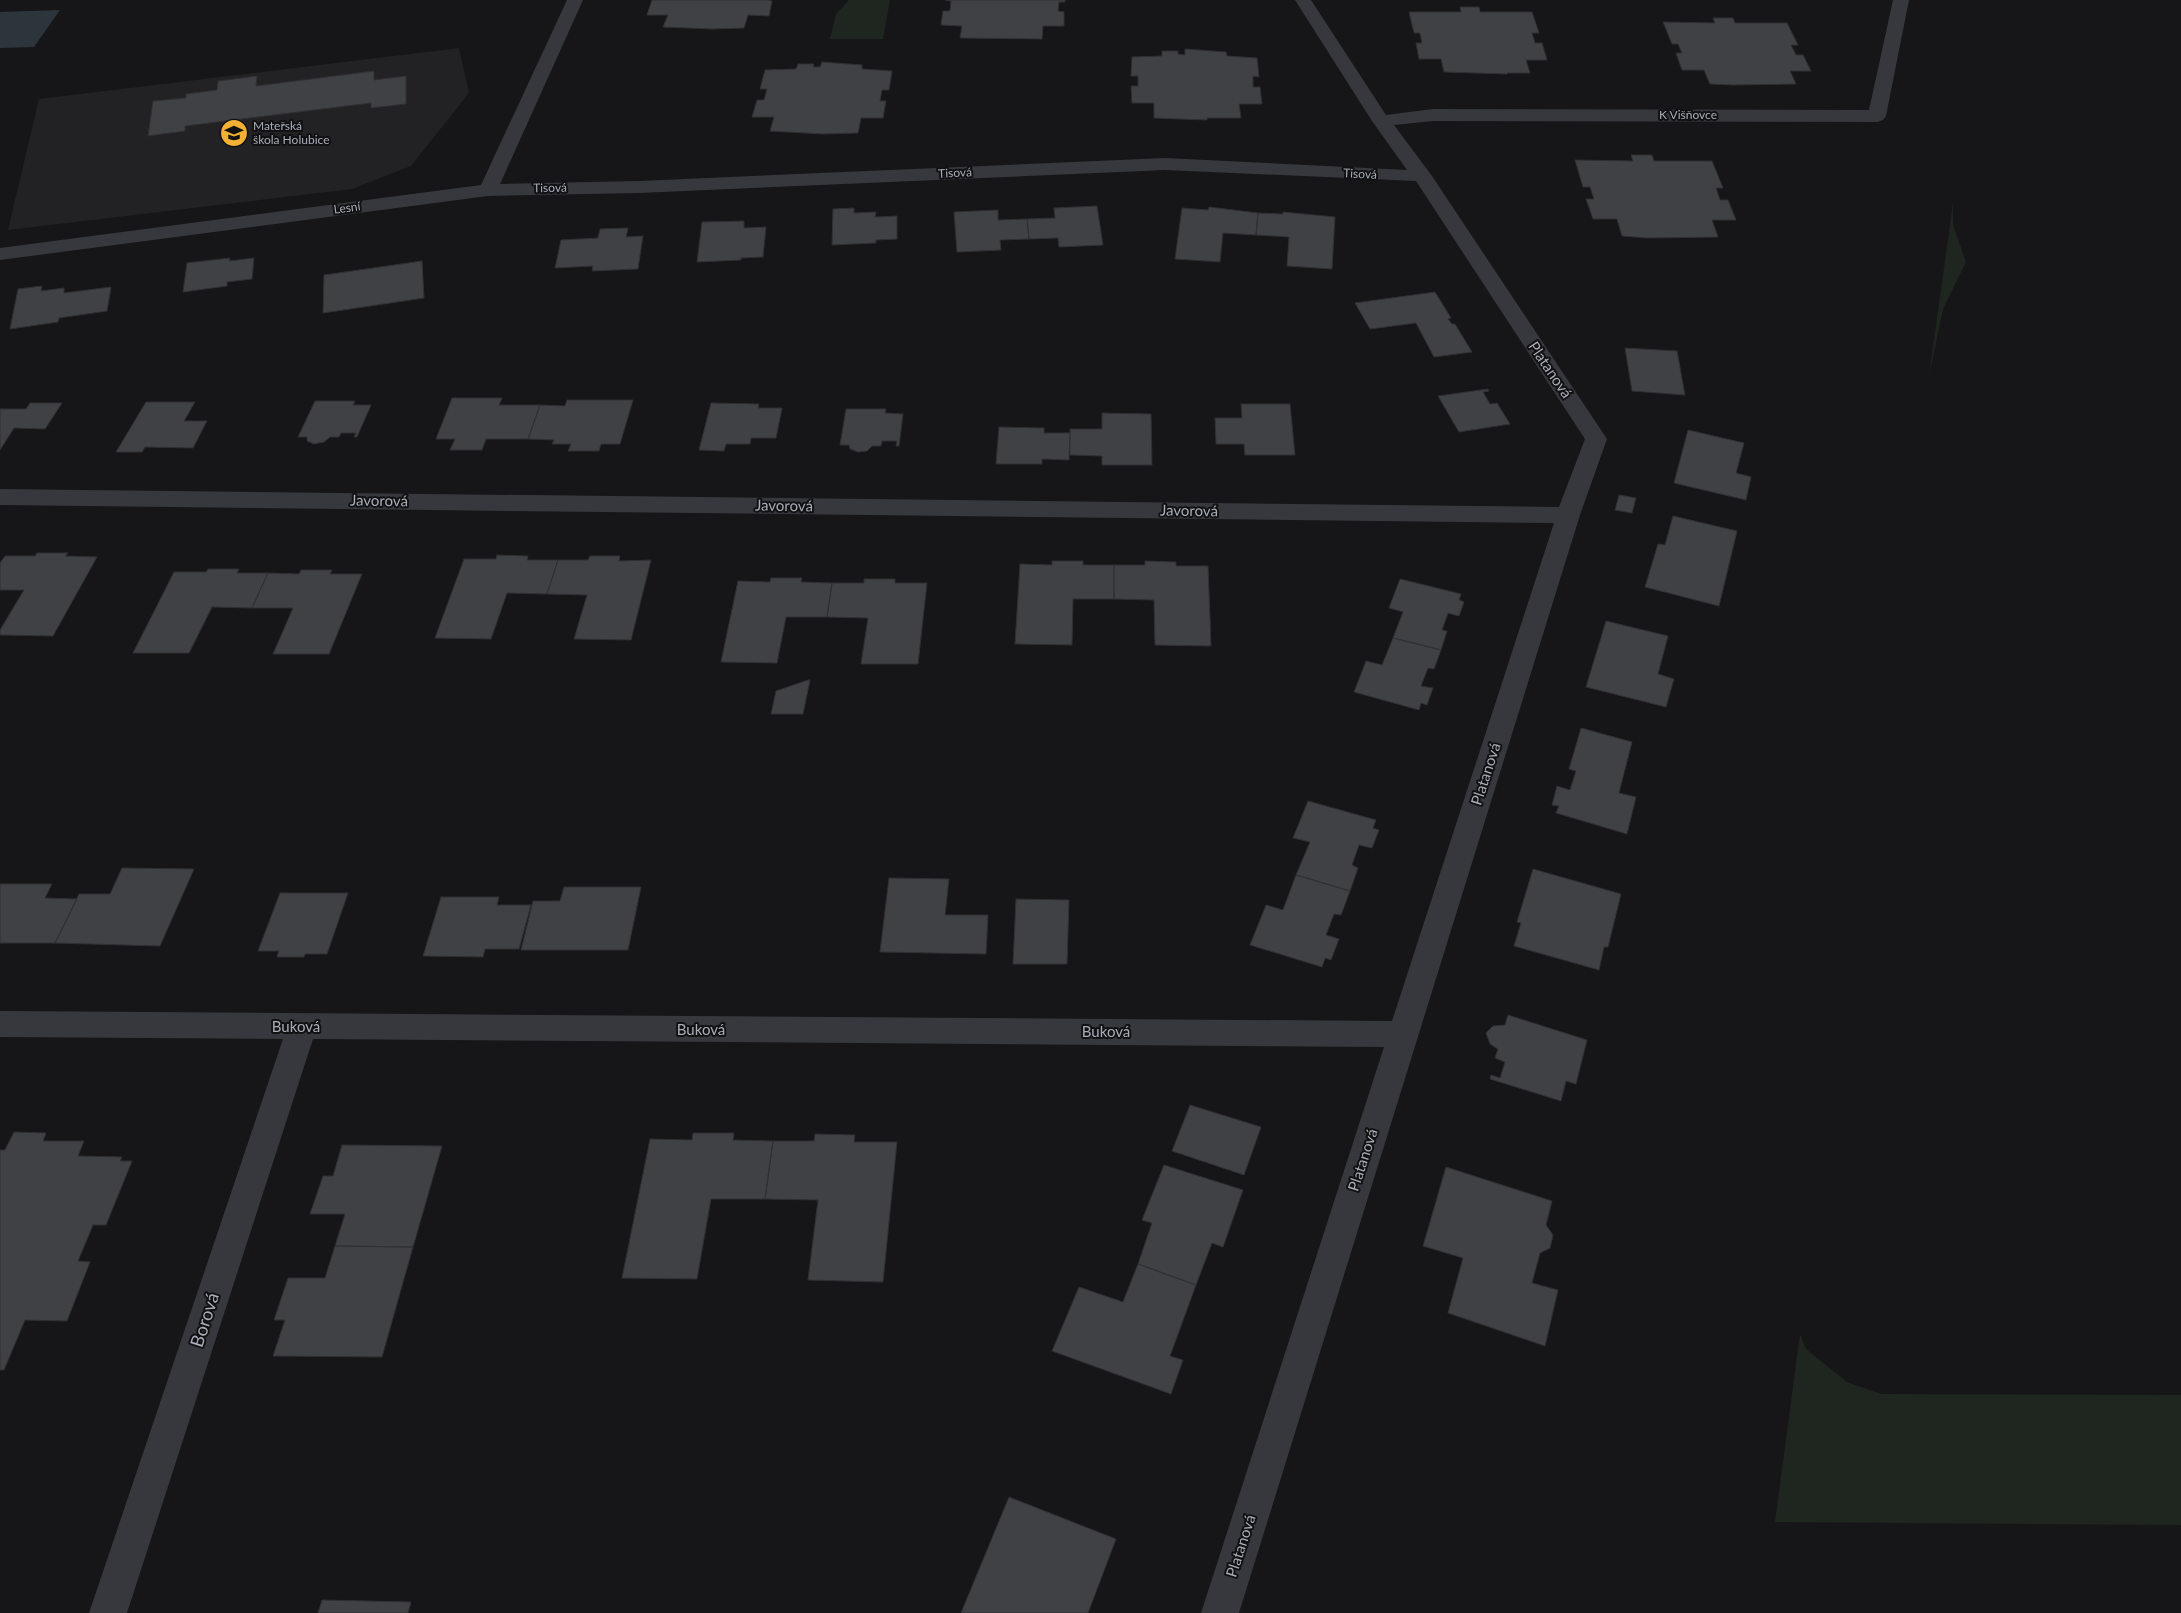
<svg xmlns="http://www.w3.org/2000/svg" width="2181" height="1613" viewBox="0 0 2181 1613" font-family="Lato,sans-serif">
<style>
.built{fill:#222225}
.green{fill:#1e261f}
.water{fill:#2c353c}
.building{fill:#404145;stroke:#303034}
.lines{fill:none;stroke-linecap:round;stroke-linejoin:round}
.minor{fill:#37383d;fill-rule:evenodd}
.labels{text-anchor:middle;stroke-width:4;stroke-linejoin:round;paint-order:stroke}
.far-street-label{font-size:12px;fill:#a8adb8;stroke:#111113}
.far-poi-label{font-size:12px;fill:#a8adb8;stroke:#111113;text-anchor:start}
.street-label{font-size:15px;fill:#a8adb8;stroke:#111113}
.near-street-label{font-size:18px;fill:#a8adb8;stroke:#111113}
</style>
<rect width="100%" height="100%" fill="#161618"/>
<path class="built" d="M 459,48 L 469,93 L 411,166 L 352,189 L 8,230 L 39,99 Z"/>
<path class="green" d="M 849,0 L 890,0 L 883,39 L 830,39 L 836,14 Z
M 1953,203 L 1953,225 L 1966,262 L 1943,309 L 1929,376 Z
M 1800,1334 L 1806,1349 L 1847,1382 L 1881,1394 L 2181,1395 L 2181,1525 L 1775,1522 Z"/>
<path class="water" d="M 60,10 L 34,47 L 0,48 L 0,12 Z"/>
<path class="building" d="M 652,0 L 767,0 L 772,1 L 769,16 L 748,15 L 744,28 L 712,29 L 663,27 L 668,15 L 647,15 Z
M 945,0 L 1065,0 L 1065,2 L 1059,2 L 1058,11 L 1064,12 L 1064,26 L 1043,26 L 1042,39 L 960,38 L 962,26 L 941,25 L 943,11 L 950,11 L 951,1 Z
M 1460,7 L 1479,7 L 1480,12 L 1532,12 L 1539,33 L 1532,33 L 1535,43 L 1542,43 L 1547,60 L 1526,60 L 1530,73 L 1507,73 L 1507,74 L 1444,72 L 1441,59 L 1419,59 L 1416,43 L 1422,43 L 1420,33 L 1414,33 L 1409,12 L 1461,12 Z
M 1713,18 L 1733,18 L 1735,23 L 1787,23 L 1798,45 L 1791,45 L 1796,55 L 1803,55 L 1811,71 L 1790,71 L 1796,84 L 1733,85 L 1710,84 L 1704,70 L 1682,70 L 1676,53 L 1682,53 L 1678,44 L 1672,44 L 1663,22 L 1715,23 Z
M 1185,49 L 1226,52 L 1227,56 L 1257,58 L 1259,77 L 1253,76 L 1253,87 L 1260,87 L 1262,104 L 1239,104 L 1241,118 L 1207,118 L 1207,120 L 1154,118 L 1154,103 L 1132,103 L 1131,86 L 1138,86 L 1138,76 L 1131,76 L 1132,57 L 1162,56 L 1162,51 L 1178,51 L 1178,54 L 1185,55 Z
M 822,62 L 862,65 L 862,69 L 892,71 L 889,90 L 882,90 L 880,101 L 886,101 L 883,118 L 861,118 L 858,133 L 823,134 L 770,131 L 774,117 L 752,117 L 757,100 L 764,100 L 767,89 L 760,89 L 765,70 L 796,69 L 798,64 L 814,64 L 813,67 L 820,67 Z
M 374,71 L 374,80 L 406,76 L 406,104 L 371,108 L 371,103 L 185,126 L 185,131 L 148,136 L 153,101 L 186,98 L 186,94 L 217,90 L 218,81 L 257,76 L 256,86 Z
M 1631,155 L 1652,155 L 1654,161 L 1712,161 L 1723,188 L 1716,188 L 1720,200 L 1728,200 L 1736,220 L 1712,220 L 1718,237 L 1648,238 L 1622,236 L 1617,219 L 1593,219 L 1586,199 L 1594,199 L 1590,187 L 1583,187 L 1575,160 L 1633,161 Z
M 1097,206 L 1103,245 L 1059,247 L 1058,238 L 1029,239 L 1027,219 L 1055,218 L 1054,208 Z
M 1209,207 L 1258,213 L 1256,235 L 1223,233 L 1220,262 L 1175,259 L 1182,208 L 1208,210 Z
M 854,208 L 854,213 L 876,212 L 875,217 L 897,216 L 897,239 L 876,240 L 876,243 L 832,245 L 833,209 Z
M 998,210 L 998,220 L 1027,219 L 1029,239 L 1000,240 L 1001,250 L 957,252 L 954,212 Z
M 1283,212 L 1335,217 L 1332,269 L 1287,266 L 1289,237 L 1256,235 L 1258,213 L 1283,214 Z
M 744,221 L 744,228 L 766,227 L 763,257 L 741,258 L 741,260 L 697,262 L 702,222 Z
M 628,228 L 626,237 L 643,236 L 638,269 L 592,271 L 593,266 L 555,268 L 561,240 L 598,238 L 600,229 Z
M 230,258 L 229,261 L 254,258 L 252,279 L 227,282 L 227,286 L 183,292 L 187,263 Z
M 422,261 L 424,298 L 323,313 L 324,275 Z
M 42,286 L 41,291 L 64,288 L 64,293 L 111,287 L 107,311 L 59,318 L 58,322 L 10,329 L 18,289 Z
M 1435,292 L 1451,318 L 1448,319 L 1452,324 L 1455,324 L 1472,352 L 1434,357 L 1416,323 L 1370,329 L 1355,303 Z
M 1625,348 L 1677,351 L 1685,395 L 1632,391 Z
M 1488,389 L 1489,391 L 1483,392 L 1490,404 L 1497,403 L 1510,424 L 1459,432 L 1438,396 Z
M 452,398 L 502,398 L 499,405 L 540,405 L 528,439 L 486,439 L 482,450 L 450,450 L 455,439 L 436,439 Z
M 567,400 L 633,400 L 620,444 L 601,444 L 599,451 L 568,451 L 571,444 L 552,444 L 554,440 L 528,439 L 540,405 L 565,406 Z
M 315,401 L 355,401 L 353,405 L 371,405 L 357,437 L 354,437 L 356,433 L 341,433 L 339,437 L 330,437 L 324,442 L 314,444 L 307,441 L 307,437 L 298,437 Z
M 146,402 L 195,402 L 184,421 L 207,421 L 193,448 L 145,447 L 142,452 L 116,452 Z
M 30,403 L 62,403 L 45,429 L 14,428 L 0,450 L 0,409 L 26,409 Z
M 711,403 L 759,404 L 758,408 L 782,408 L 776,438 L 751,438 L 750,444 L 726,444 L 724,451 L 699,450 Z
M 1241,404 L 1290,404 L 1295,455 L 1245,455 L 1244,444 L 1216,444 L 1215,418 L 1242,418 Z
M 846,409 L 886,409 L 885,413 L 903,414 L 899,446 L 896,446 L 897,441 L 882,441 L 881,446 L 872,446 L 867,451 L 858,452 L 850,449 L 849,445 L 840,445 Z
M 1102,413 L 1151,414 L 1152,465 L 1102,465 L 1102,456 L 1070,455 L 1070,429 L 1102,429 Z
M 999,427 L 1044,428 L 1044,433 L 1070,433 L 1069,460 L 1042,459 L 1042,464 L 996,464 Z
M 1688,430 L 1744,443 L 1736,473 L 1751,477 L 1746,500 L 1674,483 Z
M 1619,495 L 1636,498 L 1632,513 L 1615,510 Z
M 1673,516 L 1737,531 L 1719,606 L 1645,587 L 1658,544 L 1665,545 Z
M 37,553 L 68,553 L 65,556 L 97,557 L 53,636 L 0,635 L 0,630 L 24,590 L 0,590 L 0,563 L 5,556 L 35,556 Z
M 497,555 L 528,556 L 527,560 L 558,560 L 547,594 L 507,593 L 491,639 L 435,638 L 464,559 L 496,559 Z
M 590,556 L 620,556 L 619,561 L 651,560 L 631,640 L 574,639 L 587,595 L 547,594 L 558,560 L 588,560 Z
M 1052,561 L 1083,561 L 1083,565 L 1114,565 L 1114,599 L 1073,599 L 1072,645 L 1015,644 L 1020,564 L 1052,565 Z
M 1145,561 L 1176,562 L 1176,566 L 1208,566 L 1211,646 L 1155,645 L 1154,600 L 1114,599 L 1114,565 L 1145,565 Z
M 208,569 L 239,569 L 237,573 L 268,573 L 252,608 L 212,607 L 189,653 L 133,653 L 174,572 L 206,572 Z
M 301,570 L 332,570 L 330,574 L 362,574 L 329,654 L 273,654 L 293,608 L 252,608 L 268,573 L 299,574 Z
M 771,578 L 802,578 L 801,582 L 832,583 L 827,617 L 786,617 L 777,663 L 721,662 L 738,581 L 770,582 Z
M 864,579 L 895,579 L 895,583 L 927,583 L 918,664 L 861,664 L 868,618 L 827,617 L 832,583 L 864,583 Z
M 1400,579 L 1461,594 L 1459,600 L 1464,602 L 1459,616 L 1448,613 L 1442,630 L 1447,631 L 1441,650 L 1393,638 L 1403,612 L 1389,608 Z
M 1606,621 L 1668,636 L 1658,674 L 1674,679 L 1666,707 L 1586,687 Z
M 1393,638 L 1441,650 L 1434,669 L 1428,668 L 1421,686 L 1433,688 L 1427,705 L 1421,703 L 1419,710 L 1354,692 L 1366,661 L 1382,665 Z
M 808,680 L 810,680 L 803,714 L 771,714 L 776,691 Z
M 1581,728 L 1632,742 L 1619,793 L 1636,797 L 1627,834 L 1556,813 L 1559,806 L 1552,805 L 1557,786 L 1570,790 L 1576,771 L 1569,769 Z
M 1308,801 L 1376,820 L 1373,828 L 1379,830 L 1372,848 L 1359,845 L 1352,865 L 1358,868 L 1350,891 L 1296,875 L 1310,842 L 1293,838 Z
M 122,868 L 194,869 L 160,946 L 55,943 L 79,894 L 110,894 Z
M 1533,869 L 1621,894 L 1608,947 L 1604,947 L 1599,970 L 1514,946 L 1521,923 L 1517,922 Z
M 1296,875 L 1350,891 L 1341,915 L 1334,914 L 1326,935 L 1339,939 L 1331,960 L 1325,958 L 1322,967 L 1250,945 L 1266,905 L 1283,910 Z
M 889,878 L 949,879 L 945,915 L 988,915 L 986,954 L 880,952 Z
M 0,884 L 52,884 L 45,898 L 77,899 L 55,943 L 0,943 Z
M 564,887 L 641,887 L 628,950 L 521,950 L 533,901 L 560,901 Z
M 280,893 L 348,893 L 327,954 L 305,954 L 304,957 L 277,957 L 279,951 L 258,951 Z
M 441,897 L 499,897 L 497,905 L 531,905 L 519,949 L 485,949 L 483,957 L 423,956 Z
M 1016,899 L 1069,900 L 1067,964 L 1013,964 Z
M 1508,1015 L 1587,1040 L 1576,1084 L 1566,1081 L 1561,1101 L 1490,1079 L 1491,1075 L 1500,1078 L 1505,1062 L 1495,1058 L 1498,1049 L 1490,1044 L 1486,1033 L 1493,1026 L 1505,1025 Z
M 1190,1105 L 1261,1127 L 1244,1175 L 1172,1151 Z
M 14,1132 L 46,1133 L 43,1141 L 84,1141 L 78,1156 L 122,1157 L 120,1161 L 132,1161 L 106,1225 L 93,1225 L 78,1261 L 90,1262 L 67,1321 L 25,1320 L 4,1370 L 0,1370 L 0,1150 L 5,1150 Z
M 693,1133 L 734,1133 L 733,1140 L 773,1141 L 765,1199 L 711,1199 L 697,1279 L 622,1278 L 650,1139 L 692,1140 Z
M 815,1134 L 855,1135 L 854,1142 L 897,1142 L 883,1282 L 808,1280 L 818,1200 L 765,1199 L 773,1141 L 814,1141 Z
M 342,1145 L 442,1146 L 413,1247 L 335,1246 L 345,1214 L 310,1214 L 323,1176 L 333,1176 Z
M 1164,1165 L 1243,1190 L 1223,1247 L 1212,1243 L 1196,1285 L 1138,1264 L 1152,1223 L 1142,1220 Z
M 1446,1167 L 1552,1201 L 1546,1225 L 1553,1235 L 1550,1248 L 1540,1253 L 1532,1283 L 1558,1290 L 1545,1346 L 1448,1313 L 1463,1258 L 1423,1246 Z
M 335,1246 L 413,1247 L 382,1357 L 273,1356 L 285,1320 L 274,1320 L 288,1278 L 325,1278 Z
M 1138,1264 L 1196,1285 L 1170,1356 L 1183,1360 L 1171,1394 L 1052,1351 L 1079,1287 L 1123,1302 Z
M 1009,1497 L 1116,1539 L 1088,1613 L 961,1613 Z
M 322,1600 L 411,1602 L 408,1613 L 318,1613 Z"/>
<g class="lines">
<path class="minor" d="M 567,0 L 583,0 L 500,184 L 639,181 L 1165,158 L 1407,170 L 1372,121 L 1295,0 L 1311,0 L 1386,115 L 1433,109 L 1869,110 L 1893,0 L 1909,0 L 1886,116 L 1883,120 L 1877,122 L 1433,121 L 1394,125 L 1432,176 L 1607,439 L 1580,515 L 1239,1613 L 1201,1613 L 1384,1047 L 313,1039 L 127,1613 L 89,1613 L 283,1039 L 0,1037 L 0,1011 L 1392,1021 L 1554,523 L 0,505 L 0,489 L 1559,507 L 1585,439 L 1416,181 L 1165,170 L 639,193 L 488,196 L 0,260 L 0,248 L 481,185 Z"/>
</g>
<defs>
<g id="school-disc" transform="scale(1.4375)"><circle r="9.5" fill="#f2b134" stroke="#111113"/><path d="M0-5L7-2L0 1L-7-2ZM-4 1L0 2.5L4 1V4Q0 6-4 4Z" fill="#111"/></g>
</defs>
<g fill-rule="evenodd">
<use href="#school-disc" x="234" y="133"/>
</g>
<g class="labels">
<g class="far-street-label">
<text x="1688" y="119">K Višňovce</text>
<text transform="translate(955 173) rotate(-3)" y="4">Tisová</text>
<text transform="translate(1360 174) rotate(3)" y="4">Tisová</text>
<text transform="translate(550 188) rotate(-1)" y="4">Tisová</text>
<text transform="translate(347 208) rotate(-8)" y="4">Lesní</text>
</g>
<g class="far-poi-label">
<text x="253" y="130">Mateřská<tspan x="253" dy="14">škola Holubice</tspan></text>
</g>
<g class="street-label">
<text transform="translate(1550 370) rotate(56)" y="5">Platanová</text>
<text transform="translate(379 501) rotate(1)" y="5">Javorová</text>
<text transform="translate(784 506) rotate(1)" y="5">Javorová</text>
<text transform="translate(1189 511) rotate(1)" y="5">Javorová</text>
<text transform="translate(1486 774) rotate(-72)" y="5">Platanová</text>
<text x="296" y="1032">Buková</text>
<text x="701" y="1035">Buková</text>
<text x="1106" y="1037">Buková</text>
<text transform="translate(1363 1160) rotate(-72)" y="5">Platanová</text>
<text transform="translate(1241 1546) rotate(-72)" y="5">Platanová</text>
</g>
<g class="near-street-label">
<text transform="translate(205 1320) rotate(-72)" y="6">Borová</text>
</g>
</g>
</svg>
